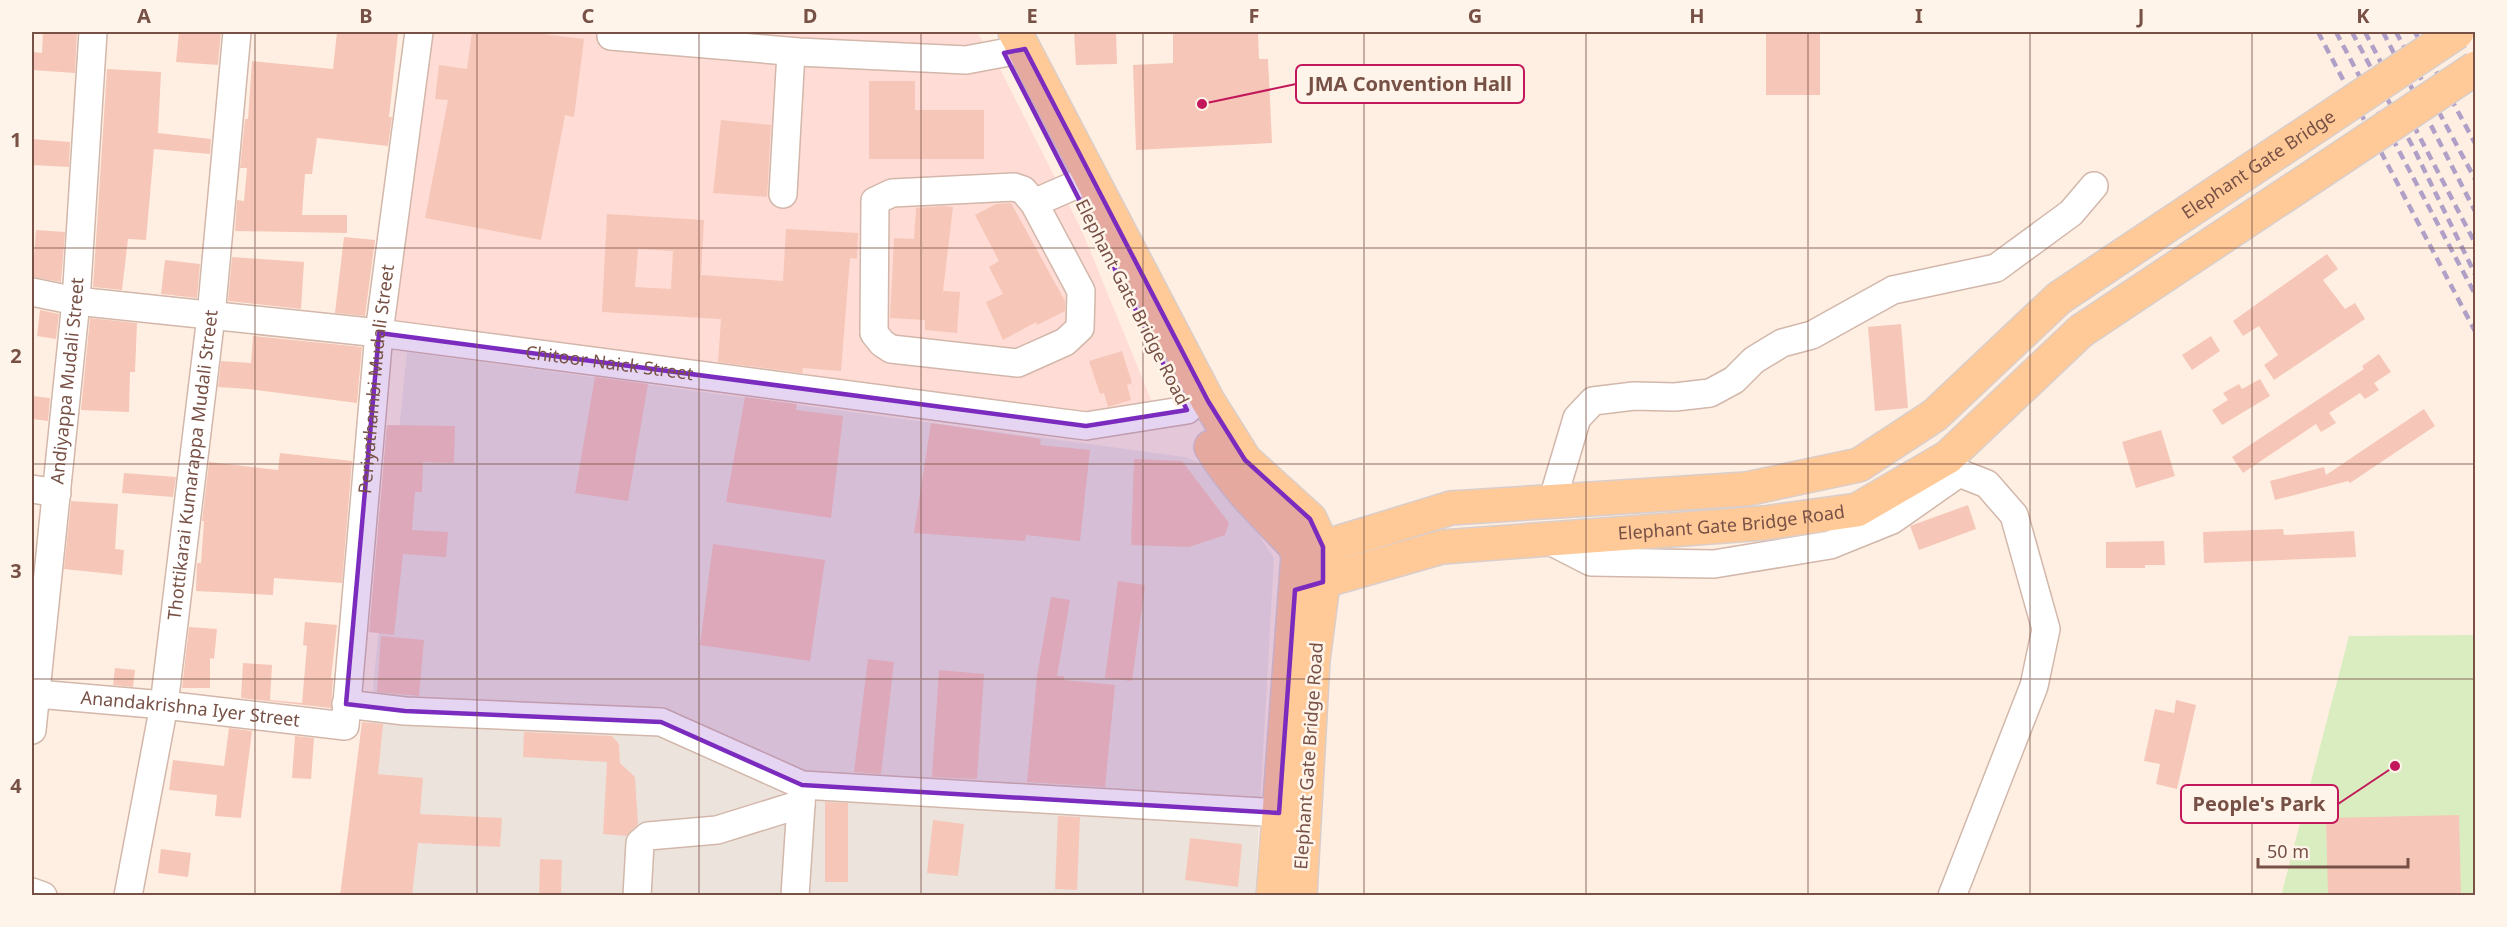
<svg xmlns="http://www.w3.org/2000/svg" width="2507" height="927" viewBox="0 0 2507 927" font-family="'Noto Sans',sans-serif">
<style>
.commercial{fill:#ffdcd5}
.industrial{fill:#ede3dd}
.green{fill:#d9edc0}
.building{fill:#f6c7b8;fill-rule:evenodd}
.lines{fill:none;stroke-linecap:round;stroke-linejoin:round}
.minor-casing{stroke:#d2b7aa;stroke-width:30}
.major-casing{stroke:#d9cecb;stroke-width:36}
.minor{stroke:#fff;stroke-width:27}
.major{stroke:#ffc998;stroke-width:33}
.rail{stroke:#b0a0c8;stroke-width:4.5;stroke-dasharray:9 6;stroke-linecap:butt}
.major-bridge-casing{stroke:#d9cecb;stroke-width:36;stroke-linecap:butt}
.major-bridge{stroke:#ffc998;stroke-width:33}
.marked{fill:#7b2cbf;fill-opacity:0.2;stroke:#7b2cbf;stroke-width:4.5;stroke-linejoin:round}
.grid{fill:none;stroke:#785146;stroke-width:1.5;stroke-opacity:0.55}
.labels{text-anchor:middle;stroke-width:5;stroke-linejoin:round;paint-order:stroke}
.street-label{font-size:18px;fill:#785146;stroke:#fff4ea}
.leader{fill:none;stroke:#c2185b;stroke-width:2}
.callout-dot{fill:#c2185b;stroke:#fff4ea;stroke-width:2}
.callout{fill:#fff4ea;stroke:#c2185b;stroke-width:2}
.callout-label{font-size:20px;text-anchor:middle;font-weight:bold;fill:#785146}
.neatline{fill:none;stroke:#785146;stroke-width:2}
.grid-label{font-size:20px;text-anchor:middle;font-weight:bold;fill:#785146}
</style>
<rect width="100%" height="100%" fill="#feefe2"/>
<path class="commercial" d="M 433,32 L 977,32 L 999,67 L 1082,231 L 1159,419 L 933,395 L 383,330 Z"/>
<path class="industrial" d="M 407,352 L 1185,457 L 1215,469 L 1274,558 L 1255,895 L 345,896 L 368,736 Z"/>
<path class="green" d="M 2475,635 L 2475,895 L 2281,896 L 2349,636 Z"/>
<path class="building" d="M 43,32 L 77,32 L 75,73 L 32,70 L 32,52 L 42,53 Z
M 179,32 L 221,32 L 218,65 L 176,62 Z
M 337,32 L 398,34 L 389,117 L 392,117 L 388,146 L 317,138 L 312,174 L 305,174 L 302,215 L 347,215 L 347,233 L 235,231 L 237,200 L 244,201 L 247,168 L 240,168 L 245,119 L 248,119 L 252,61 L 333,69 Z
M 472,32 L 527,32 L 584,39 L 574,117 L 565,115 L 541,240 L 425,218 L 448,100 L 435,99 L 439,65 L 467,69 Z
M 1074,32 L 1116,32 L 1117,64 L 1076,65 Z
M 1173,32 L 1258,32 L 1259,59 L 1268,59 L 1272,143 L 1136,150 L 1133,65 L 1173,63 Z
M 1766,32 L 1820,32 L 1820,95 L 1766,95 Z
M 107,69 L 161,72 L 158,133 L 211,139 L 210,154 L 154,149 L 146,240 L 128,239 L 122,290 L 93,287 Z
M 869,81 L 915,81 L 915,110 L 984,110 L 984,159 L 869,159 Z
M 721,120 L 771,125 L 767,197 L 713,193 Z
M 32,139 L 70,142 L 69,167 L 32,165 Z
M 1011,203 L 1065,301 L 1065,311 L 1037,325 L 1036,322 L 1003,340 L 986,302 L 1003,294 L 989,267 L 999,261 L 975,215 L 996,204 Z
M 943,206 L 953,207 L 943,291 L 960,292 L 957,333 L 925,330 L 925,320 L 890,318 L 894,238 L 914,239 L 916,208 Z
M 607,214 L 704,220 L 701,275 L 783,281 L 786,229 L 858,233 L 857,259 L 850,258 L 841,371 L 803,368 L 802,373 L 718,362 L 721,319 L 602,312 ZM 638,249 L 673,251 L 671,289 L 635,287 Z
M 36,230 L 65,232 L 61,282 L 32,277 L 32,255 L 34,256 Z
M 344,237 L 375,240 L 365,316 L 335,313 Z
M 2327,254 L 2338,269 L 2323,280 L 2345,309 L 2355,303 L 2365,319 L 2274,380 L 2264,365 L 2278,355 L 2259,326 L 2243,336 L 2233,321 Z
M 232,257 L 304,262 L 301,309 L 228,301 Z
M 165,260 L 200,264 L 197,298 L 161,294 Z
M 40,310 L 59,314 L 56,339 L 37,336 Z
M 90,318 L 137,323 L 135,372 L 130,372 L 129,412 L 81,410 Z
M 1901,324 L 1908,408 L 1875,411 L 1868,327 Z
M 253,336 L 362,347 L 357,403 L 248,389 L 218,387 L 221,361 L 251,363 Z
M 2211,336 L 2220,351 L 2192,370 L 2182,355 Z
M 1122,351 L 1132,383 L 1127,385 L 1131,400 L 1108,407 L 1104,393 L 1100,394 L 1089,361 Z
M 2379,354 L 2391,372 L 2374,383 L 2379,390 L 2365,399 L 2360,393 L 2329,413 L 2336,423 L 2321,432 L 2316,424 L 2243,473 L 2232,457 L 2364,369 L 2362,366 Z
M 595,377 L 648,384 L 628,501 L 575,493 Z
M 2260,379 L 2270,396 L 2222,425 L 2212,410 L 2228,400 L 2223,393 L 2239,384 L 2242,389 Z
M 32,396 L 50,398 L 48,421 L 32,419 Z
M 745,397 L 797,404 L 796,410 L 843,416 L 831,518 L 726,502 Z
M 2424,409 L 2435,426 L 2350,483 L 2348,481 L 2275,500 L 2270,481 L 2324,467 L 2326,475 Z
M 931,423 L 1041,439 L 1040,445 L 1090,450 L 1080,541 L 1026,535 L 1025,541 L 914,533 Z
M 387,425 L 455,426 L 454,463 L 423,462 L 422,492 L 415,492 L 412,530 L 448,532 L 446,557 L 403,554 L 394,635 L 369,632 Z
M 2161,430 L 2175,476 L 2136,488 L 2122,442 Z
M 280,453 L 352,461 L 342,583 L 274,578 L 273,595 L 196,591 L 197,563 L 201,563 L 204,521 L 202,521 L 209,462 L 278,470 Z
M 1134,459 L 1182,461 L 1229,523 L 1225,535 L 1189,547 L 1131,545 Z
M 124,473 L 176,477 L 173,497 L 122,493 Z
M 71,501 L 118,504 L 115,549 L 124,550 L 122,575 L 64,569 Z
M 1968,505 L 1976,529 L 1919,550 L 1910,526 Z
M 2283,529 L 2284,535 L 2354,531 L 2356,557 L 2204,563 L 2203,532 Z
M 2164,541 L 2165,565 L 2145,565 L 2145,568 L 2106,568 L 2106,542 Z
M 713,544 L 825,560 L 810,661 L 700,645 Z
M 1118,581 L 1145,585 L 1132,681 L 1105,678 Z
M 1051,597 L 1070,600 L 1057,676 L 1064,676 L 1064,680 L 1115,685 L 1105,787 L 1027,782 L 1037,676 Z
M 305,622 L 337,625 L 331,678 L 333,678 L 331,708 L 241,698 L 243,663 L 272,665 L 270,700 L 302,703 L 307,646 L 303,645 Z
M 189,627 L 217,629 L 214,659 L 210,658 L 210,688 L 182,688 Z
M 381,636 L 424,640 L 419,696 L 377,692 Z
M 868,659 L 894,662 L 881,774 L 854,772 Z
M 115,668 L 135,670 L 133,687 L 113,685 Z
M 939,670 L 984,674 L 977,779 L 932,777 Z
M 2176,700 L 2196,705 L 2177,789 L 2156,784 L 2160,764 L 2144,761 L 2155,709 L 2174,713 Z
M 362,722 L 383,724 L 378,774 L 423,778 L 420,814 L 502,818 L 500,847 L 418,843 L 412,896 L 340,896 Z
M 229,728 L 252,731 L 241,818 L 215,816 L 217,795 L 169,790 L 173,760 L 224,766 Z
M 524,732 L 612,736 L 619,744 L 620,763 L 635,777 L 638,824 L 626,836 L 603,834 L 607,762 L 523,757 Z
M 295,736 L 314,738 L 311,779 L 292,778 Z
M 825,802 L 848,803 L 848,882 L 825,882 Z
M 2459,815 L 2461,896 L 2328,896 L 2326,818 Z
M 1058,816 L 1080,817 L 1077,890 L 1055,889 Z
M 933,820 L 964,824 L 958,876 L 927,873 Z
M 1190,838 L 1242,844 L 1238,887 L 1185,880 Z
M 161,849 L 191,853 L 188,877 L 158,873 Z
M 540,859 L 562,860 L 561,896 L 539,896 Z"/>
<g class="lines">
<g class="minor-casing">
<g id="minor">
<path d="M 611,36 L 799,52 L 966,60 L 1025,49"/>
<path d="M 783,194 L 791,52"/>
<path d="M 1034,203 L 1023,190 L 1014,187 L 892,193 L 875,201 L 874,333 L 882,343 L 891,349 L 1018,363 L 1065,342 L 1080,328 L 1081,291 L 1034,203 L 1073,186"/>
<path id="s1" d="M 32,292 L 76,301 L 379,333 L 1086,426 L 1187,410"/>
<path d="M 32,489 L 57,493"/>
<path d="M 1552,502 L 1577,418 L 1593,401 L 1634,396 L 1675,397 L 1710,393 L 1734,380 L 1754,360 L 1782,343 L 1812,335 L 1893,290 L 1996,268 L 2071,213 L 2094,186"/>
<path d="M 1546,539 L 1591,562 L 1714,564 L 1830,545 L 1892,520 L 1959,473 L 1987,484 L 2014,515 L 2046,629 L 2034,686 L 1952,896"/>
<path id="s2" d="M 37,694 L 164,705 L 345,726 L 379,333 L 419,32"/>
<path d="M 346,704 L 405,711 L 661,722 L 802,785 L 1279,813"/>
<path id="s3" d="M 32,730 L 76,301 L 93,32"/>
<path d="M 32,892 L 43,896"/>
<path id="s4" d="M 128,896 L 164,705 L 211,316 L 237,32"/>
<path d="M 637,896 L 640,843 L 648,836 L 717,830 L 801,804"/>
<path d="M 795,896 L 802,789"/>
</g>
</g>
<g class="major-casing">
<g id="major">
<path d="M 1015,32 L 1208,401 L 1245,460 L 1310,519 L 1323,547 L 1324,576 L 1313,660 L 1300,896"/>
<path d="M 1211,447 C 1234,485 1264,514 1294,545 L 1298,555 L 1273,896"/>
<path d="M 1301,554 L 1451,508 L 1746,489 L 1859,465 L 1935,415 L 2059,298"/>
<path id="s5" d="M 1303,587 L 1442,547 L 1764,523 L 1857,510 L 1948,457 L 2081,331"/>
</g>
</g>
<use href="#minor" class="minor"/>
<use href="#major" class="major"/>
<path class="rail" d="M 2318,32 L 2476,333
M 2336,32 L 2476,296
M 2352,32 L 2415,151 L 2476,276
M 2365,32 L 2476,245
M 2383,32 L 2476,213
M 2396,32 L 2476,181
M 2415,32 L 2476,145"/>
<g class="major-bridge-casing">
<g id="major-bridge">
<path id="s6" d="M 2059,298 L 2457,32"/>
<path d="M 2081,331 L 2476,68"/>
</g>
</g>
<use href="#major-bridge" class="major-bridge"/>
</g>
<path class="marked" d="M 1025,49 L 1208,401 L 1245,460 L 1310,519 L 1323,547 L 1323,582 L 1295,590 L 1279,813 L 802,785 L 661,722 L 405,711 L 346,704 L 379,333 L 1086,426 L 1187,410 L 1004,53 Z"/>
<path class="grid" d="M 255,32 L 255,896M 477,32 L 477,896M 699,32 L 699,896M 921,32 L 921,896M 1143,32 L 1143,896M 1364,32 L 1364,896M 1586,32 L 1586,896M 1808,32 L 1808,896M 2030,32 L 2030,896M 2252,32 L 2252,896M 32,248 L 2476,248M 32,464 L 2476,464M 32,679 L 2476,679"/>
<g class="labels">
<g class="street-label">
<text dy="6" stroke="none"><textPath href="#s6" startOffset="240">Elephant Gate Bridge</textPath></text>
<text transform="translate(1132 302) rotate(63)" y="6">Elephant Gate Bridge Road</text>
<text dy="6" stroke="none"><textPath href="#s1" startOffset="582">Chitoor Naick Street</textPath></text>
<text dy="6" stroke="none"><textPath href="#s2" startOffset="658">Periyathambi Mudali Street</textPath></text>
<text dy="6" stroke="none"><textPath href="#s3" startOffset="351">Andiyappa Mudali Street</textPath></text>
<text dy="6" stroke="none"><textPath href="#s4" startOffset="436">Thottikarai Kumarappa Mudali Street</textPath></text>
<text dy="6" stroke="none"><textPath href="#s5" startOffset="435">Elephant Gate Bridge Road</textPath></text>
<text dy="6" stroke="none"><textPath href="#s2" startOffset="154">Anandakrishna Iyer Street</textPath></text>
<text transform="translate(1309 756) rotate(-86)" y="6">Elephant Gate Bridge Road</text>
</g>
</g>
<path class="leader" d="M1202 104L1296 84M2395 766L2338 804"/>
<g class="callout-dot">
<circle cx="1202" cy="104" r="6"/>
<circle cx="2395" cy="766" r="6"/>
</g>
<g class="callout">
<rect x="1296" y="65" width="228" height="38" rx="6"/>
<rect x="2181" y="785" width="157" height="38" rx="6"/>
</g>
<g class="callout-label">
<text x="1410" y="91">JMA Convention Hall</text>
<text x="2259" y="811">People's Park</text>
</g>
<rect width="2507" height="927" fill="none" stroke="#fff4ea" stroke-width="66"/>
<path d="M2258 858v9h150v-9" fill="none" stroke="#785146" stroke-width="3"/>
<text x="2267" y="858" font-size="18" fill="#785146" stroke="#fff4ea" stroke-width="4.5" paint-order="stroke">50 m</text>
<rect x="33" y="33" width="2441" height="861" class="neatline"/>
<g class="grid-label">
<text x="144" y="23">A</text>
<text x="366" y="23">B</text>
<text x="588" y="23">C</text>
<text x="810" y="23">D</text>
<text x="1032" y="23">E</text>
<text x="1254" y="23">F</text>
<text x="1475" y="23">G</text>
<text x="1697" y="23">H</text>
<text x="1919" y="23">I</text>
<text x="2141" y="23">J</text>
<text x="2363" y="23">K</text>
<text x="16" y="147">1</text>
<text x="16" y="363">2</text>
<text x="16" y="578">3</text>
<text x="16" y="793">4</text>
</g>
</svg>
